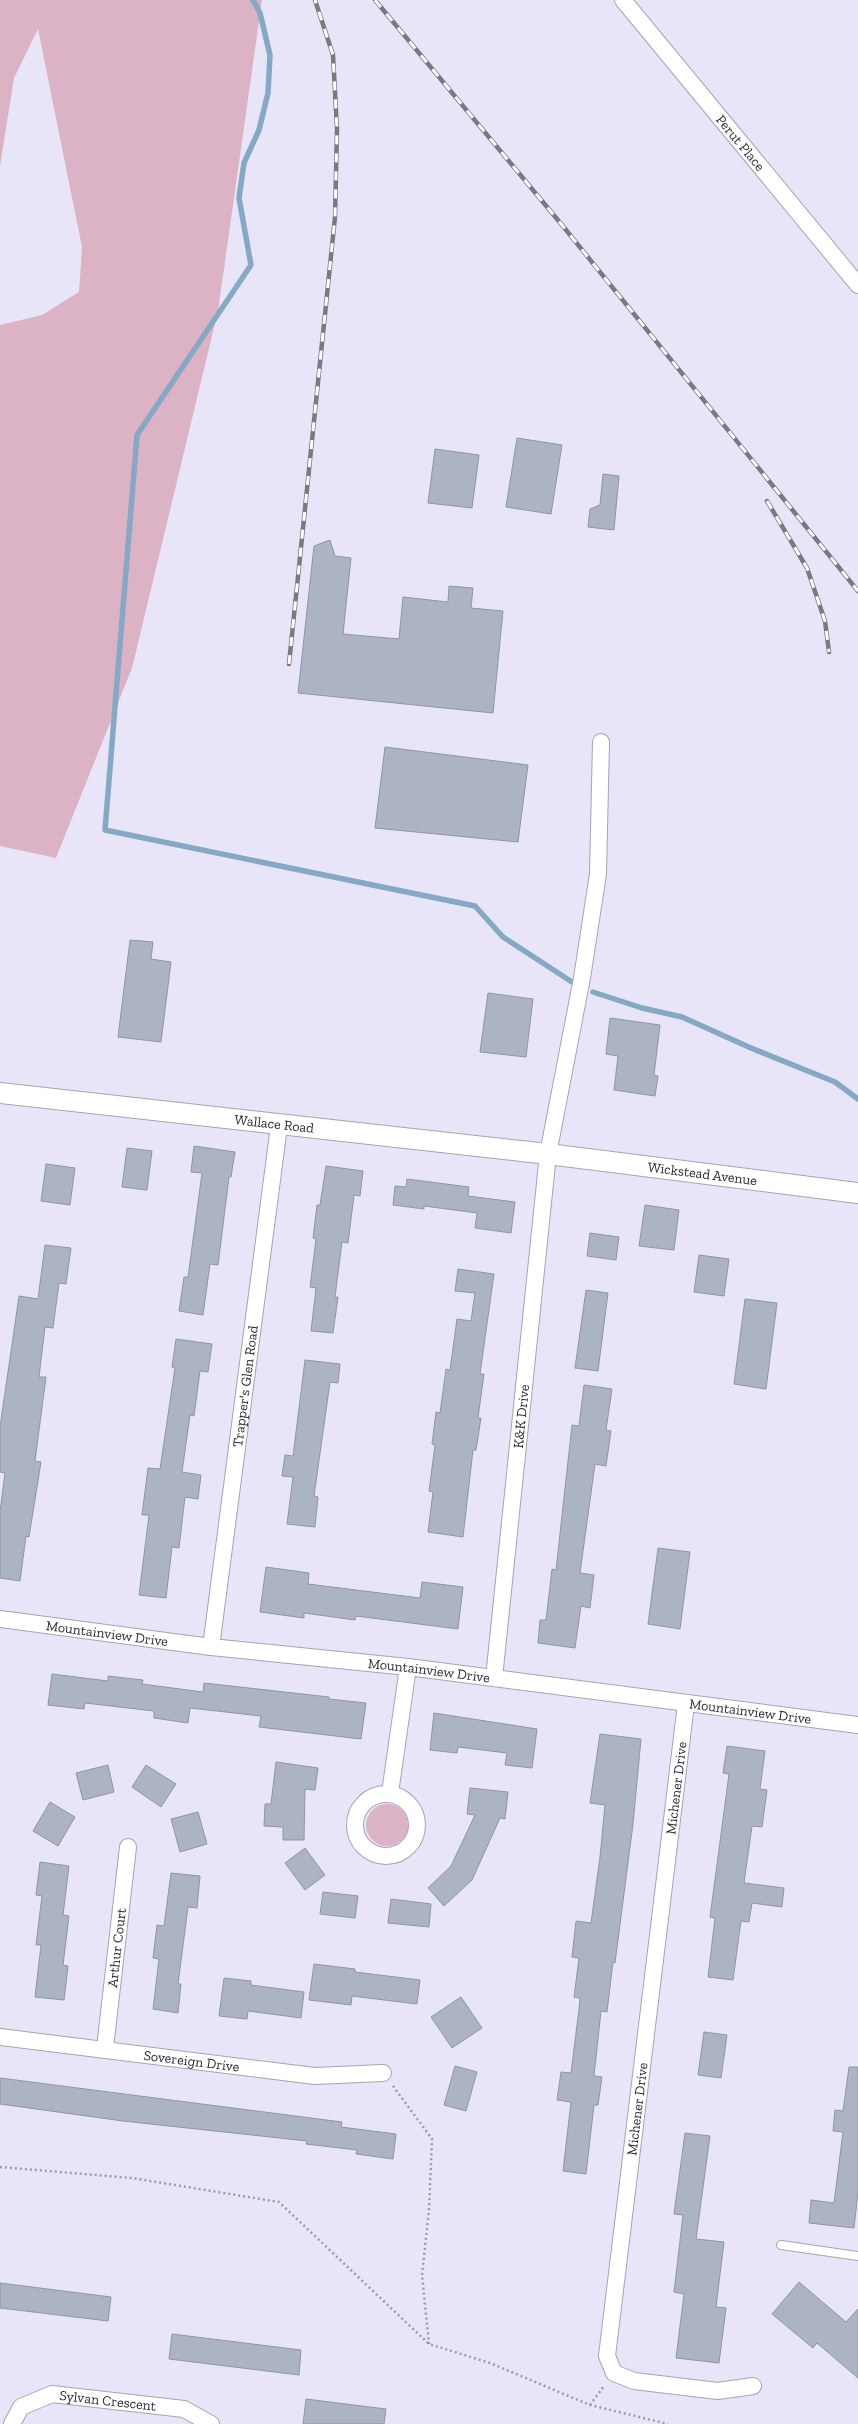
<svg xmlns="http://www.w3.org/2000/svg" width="858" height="2424" viewBox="0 0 858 2424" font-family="'Zilla Slab',serif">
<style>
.green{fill:#dbb3c4}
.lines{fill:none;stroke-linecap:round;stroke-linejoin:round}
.stream{stroke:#85a8c4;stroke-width:5.5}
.building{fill:#acb3c5;stroke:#8e95a7}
.service-casing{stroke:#a7a3b5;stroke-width:10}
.minor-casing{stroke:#a7a3b5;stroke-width:18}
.tertiary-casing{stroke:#a7a3b5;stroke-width:22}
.path{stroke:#9d9aa9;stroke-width:2.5;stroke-dasharray:2 3;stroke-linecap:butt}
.service{stroke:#fff;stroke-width:8}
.minor{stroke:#fff;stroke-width:16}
.tertiary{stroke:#fff;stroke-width:20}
.rail-casing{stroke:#7a7884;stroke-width:4.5}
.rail{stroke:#fff;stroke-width:3;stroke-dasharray:9;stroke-linecap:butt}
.labels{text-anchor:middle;stroke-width:4;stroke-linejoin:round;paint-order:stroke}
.street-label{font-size:14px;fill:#2c2a32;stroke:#fff}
</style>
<rect width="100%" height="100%" fill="#e9e5f8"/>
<path class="green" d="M 0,0 L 262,0 L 218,311 L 132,668 L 56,858 L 0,846 L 0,325 L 42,315 L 79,292 L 82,247 L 38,29 L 14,78 L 0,166 Z
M366 1825a21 21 0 1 1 42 0a21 21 0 1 1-42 0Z"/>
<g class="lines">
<path class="stream" d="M 253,0 L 260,13 L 270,55 L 268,93 L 259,130 L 244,163 L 239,198 L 251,265 L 137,435 L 105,830 L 475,906 L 503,937 L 572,982
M 593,992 L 642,1008 L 682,1017 L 751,1048 L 835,1082 L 858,1099"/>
</g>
<path class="building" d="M 517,438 L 562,445 L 551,514 L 506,507 Z
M 435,449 L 479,455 L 472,508 L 428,503 Z
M 603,474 L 619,476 L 614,530 L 588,527 L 590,509 L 600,505 Z
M 330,540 L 335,556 L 351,558 L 343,634 L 399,639 L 403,597 L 448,602 L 449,586 L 473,588 L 471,608 L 503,611 L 493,713 L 298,693 L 314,546 Z
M 385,747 L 528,765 L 518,842 L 375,828 Z
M 130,940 L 153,942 L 151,959 L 171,962 L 161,1042 L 118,1037 Z
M 488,993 L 533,999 L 526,1057 L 480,1052 Z
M 610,1018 L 660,1025 L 654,1075 L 658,1076 L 655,1096 L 614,1090 L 618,1056 L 606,1054 Z
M 194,1146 L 235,1152 L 231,1177 L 229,1177 L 218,1265 L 210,1264 L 203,1315 L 179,1311 L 184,1277 L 188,1277 L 202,1173 L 191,1172 Z
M 127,1148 L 152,1151 L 147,1190 L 122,1187 Z
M 46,1164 L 75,1168 L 70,1205 L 41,1201 Z
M 326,1166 L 363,1171 L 360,1196 L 354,1195 L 348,1243 L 342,1242 L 335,1297 L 338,1297 L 333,1333 L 311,1331 L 316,1288 L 310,1287 L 316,1239 L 313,1238 L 317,1205 L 320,1205 Z
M 407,1179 L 469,1187 L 468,1196 L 515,1202 L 511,1233 L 475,1228 L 477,1213 L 424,1206 L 424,1209 L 393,1205 L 395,1186 L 406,1187 Z
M 645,1205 L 679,1210 L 674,1250 L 639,1246 Z
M 590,1233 L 619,1237 L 616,1260 L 587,1256 Z
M 45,1245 L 71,1248 L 66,1284 L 59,1283 L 53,1328 L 45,1327 L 39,1377 L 46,1377 L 35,1461 L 41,1462 L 29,1537 L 26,1536 L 20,1581 L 0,1578 L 0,1512 L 5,1473 L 0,1472 L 0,1427 L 19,1296 L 38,1299 Z
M 699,1255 L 729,1259 L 724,1296 L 694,1292 Z
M 458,1269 L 494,1274 L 480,1374 L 484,1374 L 478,1418 L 481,1418 L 476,1450 L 473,1450 L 463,1537 L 428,1532 L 433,1492 L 429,1491 L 435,1445 L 432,1444 L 436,1412 L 440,1413 L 446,1369 L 450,1370 L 457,1319 L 471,1321 L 475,1293 L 455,1291 Z
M 586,1290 L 608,1293 L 598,1371 L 575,1368 Z
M 745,1299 L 777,1303 L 766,1389 L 734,1384 Z
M 176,1339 L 212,1344 L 208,1372 L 200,1371 L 194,1416 L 190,1415 L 182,1472 L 201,1475 L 198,1499 L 185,1497 L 179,1548 L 172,1547 L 166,1598 L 139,1595 L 149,1515 L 142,1515 L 148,1468 L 160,1469 L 175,1368 L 172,1367 Z
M 305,1360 L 340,1364 L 338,1383 L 330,1382 L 314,1496 L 318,1497 L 315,1527 L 287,1524 L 293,1477 L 282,1476 L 285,1455 L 293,1456 Z
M 584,1385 L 612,1389 L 606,1430 L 611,1431 L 606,1466 L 595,1464 L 580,1573 L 594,1575 L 590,1608 L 581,1606 L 575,1648 L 538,1643 L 540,1620 L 546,1620 L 552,1569 L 556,1570 L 572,1425 L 579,1426 Z
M 658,1548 L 690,1552 L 680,1629 L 648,1624 Z
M 266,1567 L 309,1573 L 308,1584 L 420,1598 L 422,1582 L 463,1587 L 458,1629 L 356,1616 L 355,1620 L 304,1613 L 304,1618 L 260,1612 Z
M 52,1674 L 108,1681 L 108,1676 L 143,1680 L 142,1684 L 203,1692 L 204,1683 L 329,1697 L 329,1699 L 366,1703 L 361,1739 L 259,1727 L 261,1716 L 190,1708 L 188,1723 L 154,1718 L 154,1711 L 85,1703 L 84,1709 L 48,1705 Z
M 434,1713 L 537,1729 L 532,1768 L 505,1765 L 507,1753 L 458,1747 L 457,1753 L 430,1750 Z
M 600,1734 L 641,1739 L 633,1824 L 615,1963 L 613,1962 L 607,2012 L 601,2011 L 594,2076 L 602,2077 L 598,2105 L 594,2105 L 586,2174 L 563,2171 L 571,2102 L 557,2100 L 561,2072 L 571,2073 L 579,2009 L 580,1998 L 574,1997 L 579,1958 L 572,1957 L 576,1921 L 591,1923 L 600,1857 L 605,1805 L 590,1803 Z
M 727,1746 L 765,1751 L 760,1789 L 767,1790 L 762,1827 L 752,1826 L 744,1883 L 784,1888 L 782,1907 L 752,1903 L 749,1922 L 741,1921 L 733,1980 L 708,1977 L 715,1918 L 710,1917 L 729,1774 L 723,1773 Z
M 276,1762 L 318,1768 L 315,1790 L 305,1789 L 304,1840 L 283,1840 L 283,1827 L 264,1826 L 265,1804 L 271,1804 Z
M 108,1765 L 114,1792 L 83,1800 L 76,1773 Z
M 146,1765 L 176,1784 L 161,1807 L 132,1787 Z
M 470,1788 L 508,1792 L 505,1819 L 500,1818 L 472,1880 L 444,1906 L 428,1888 L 451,1866 L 475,1815 L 467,1814 Z
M 50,1802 L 75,1817 L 58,1846 L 33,1831 Z
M 198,1812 L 207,1844 L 180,1852 L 171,1819 Z
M 305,1848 L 325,1875 L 305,1890 L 285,1863 Z
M 40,1862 L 69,1866 L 63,1915 L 69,1916 L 63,1965 L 68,1966 L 64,2000 L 35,1997 L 41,1945 L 36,1945 L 42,1896 L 36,1895 Z
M 171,1873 L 200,1876 L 197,1908 L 188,1907 L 178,1984 L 181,1984 L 178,2013 L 153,2009 L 159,1959 L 153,1958 L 157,1925 L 164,1926 Z
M 323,1892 L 358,1896 L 355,1918 L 320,1914 Z
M 391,1899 L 431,1904 L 429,1927 L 388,1923 Z
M 314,1964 L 355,1969 L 355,1972 L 420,1980 L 417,2004 L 352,1996 L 351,2005 L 309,2000 Z
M 224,1978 L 251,1981 L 251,1985 L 304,1992 L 301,2018 L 248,2011 L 247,2019 L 219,2016 Z
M 461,1997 L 482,2028 L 452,2048 L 431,2017 Z
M 704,2032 L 727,2035 L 721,2078 L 698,2075 Z
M 455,2066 L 477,2072 L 466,2111 L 444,2105 Z
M 849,2067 L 858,2067 L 858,2192 L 854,2228 L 809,2223 L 811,2200 L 834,2203 L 843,2132 L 833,2131 L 835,2110 L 843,2111 Z
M 0,2078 L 342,2122 L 341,2127 L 396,2134 L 393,2159 L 356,2154 L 357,2150 L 306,2144 L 307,2141 L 123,2121 L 0,2104 Z
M 685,2133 L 710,2136 L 696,2239 L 724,2242 L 716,2307 L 726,2308 L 719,2363 L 676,2358 L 684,2294 L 674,2292 L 683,2215 L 674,2214 Z
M 799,2282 L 846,2322 L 858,2309 L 858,2378 L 817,2343 L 813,2348 L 772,2314 Z
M 0,2283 L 111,2297 L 108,2321 L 0,2308 Z
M 172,2334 L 301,2350 L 299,2375 L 169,2359 Z
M 306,2399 L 386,2409 L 384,2424 L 303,2424 Z"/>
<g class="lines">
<g class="service-casing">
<path id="service" d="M 781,2245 L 858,2256"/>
</g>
<g class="minor-casing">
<g id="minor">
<path id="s1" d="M 623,0 L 858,285"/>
<path id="s2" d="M 0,1619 L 211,1647 L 408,1667 L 858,1725"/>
<path id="s3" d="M 211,1647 L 279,1126"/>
<path id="s4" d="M 494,1678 L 548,1154 L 582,978 L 598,874 L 601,742"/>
<path d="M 686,1704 L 607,2356 L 614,2373 L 634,2381 L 718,2391 L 753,2386"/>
<path d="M 390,1793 L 408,1667"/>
<circle cx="386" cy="1825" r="31"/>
<path id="s5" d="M 0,2037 L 315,2076 L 383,2073"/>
<path id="s6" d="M 105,2048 L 128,1847"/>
<path id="s7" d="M 12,2424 L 21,2407 L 52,2394 L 184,2409 L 211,2424"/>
</g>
</g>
<g class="tertiary-casing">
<g id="tertiary">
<path id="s8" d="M 0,1093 L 548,1154 L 858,1193"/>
</g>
</g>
<path class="path" d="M 393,2086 L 432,2139 L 429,2210 L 422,2275 L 429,2344
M 0,2167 L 132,2178 L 279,2202 L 429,2344 L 490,2363 L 590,2405 L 668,2424
M 590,2405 L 604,2386"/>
<use href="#service" class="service"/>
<use href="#minor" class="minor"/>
<use href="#tertiary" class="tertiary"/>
<g class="rail-casing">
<path id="rail" d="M 375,0 L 562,225 L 858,591
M 767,501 L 807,568 L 825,621 L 829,652
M 289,664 L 335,217 L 337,129 L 333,55 L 315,0"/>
</g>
<use href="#rail" class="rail"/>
</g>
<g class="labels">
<g class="street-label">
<text dy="5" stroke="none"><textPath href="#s1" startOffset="185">Perut Place</textPath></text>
<text dy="5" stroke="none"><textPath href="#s8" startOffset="276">Wallace Road</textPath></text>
<text dy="5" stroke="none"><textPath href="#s8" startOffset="707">Wickstead Avenue</textPath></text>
<text dy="5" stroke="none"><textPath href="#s3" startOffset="263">Trapper's Glen Road</textPath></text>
<text dy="5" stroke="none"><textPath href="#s4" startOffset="263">K&amp;K Drive</textPath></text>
<text dy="5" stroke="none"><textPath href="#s2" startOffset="108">Mountainview Drive</textPath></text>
<text dy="5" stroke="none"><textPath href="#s2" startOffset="432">Mountainview Drive</textPath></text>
<text dy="5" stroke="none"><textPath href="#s2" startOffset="756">Mountainview Drive</textPath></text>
<text transform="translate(676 1788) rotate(-83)" y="5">Michener Drive</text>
<text dy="5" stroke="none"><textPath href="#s6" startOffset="101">Arthur Court</textPath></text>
<text dy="5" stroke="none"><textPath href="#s5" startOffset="193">Sovereign Drive</textPath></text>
<text transform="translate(637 2109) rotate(-83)" y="5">Michener Drive</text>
<text dy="5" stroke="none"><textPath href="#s7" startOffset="109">Sylvan Crescent</textPath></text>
</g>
</g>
</svg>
